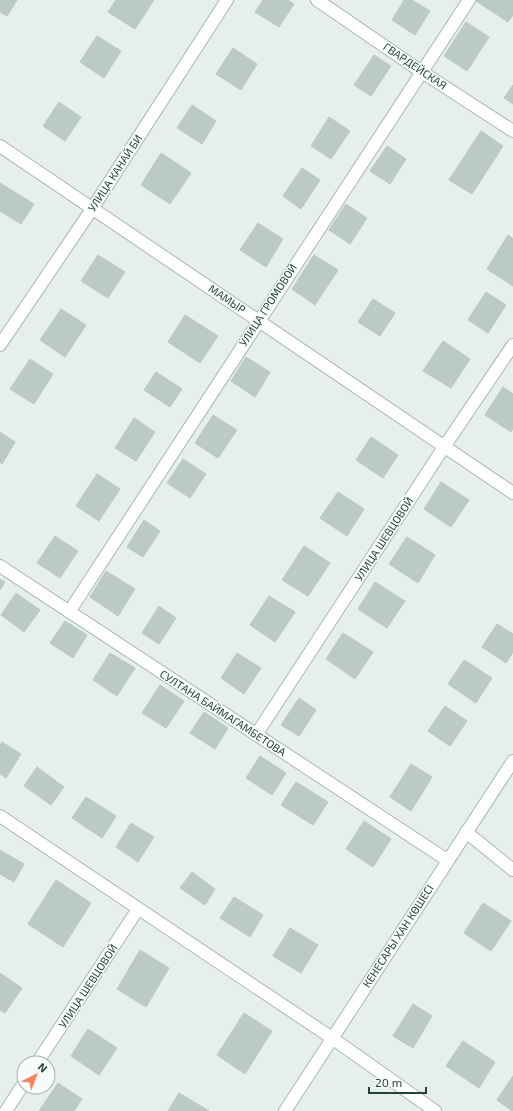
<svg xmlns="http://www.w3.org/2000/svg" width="513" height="1111" viewBox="0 0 513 1111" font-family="'Exo 2',sans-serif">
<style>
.building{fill:#bbcac4;stroke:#b8c9c2}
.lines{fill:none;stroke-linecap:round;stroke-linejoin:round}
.minor-casing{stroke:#a8b8b2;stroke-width:14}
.secondary-casing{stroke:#a4bbb3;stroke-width:14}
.minor{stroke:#fff;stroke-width:12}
.secondary{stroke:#fff;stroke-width:12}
.labels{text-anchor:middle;stroke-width:3;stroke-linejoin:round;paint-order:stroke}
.street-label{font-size:11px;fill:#24423a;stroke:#f7fbf9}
</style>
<rect width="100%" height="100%" fill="#e6efeb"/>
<path class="building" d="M 0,0 L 17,0 L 7,16 L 0,12 Z
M 116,0 L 154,0 L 135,29 L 108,12 Z
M 263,0 L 288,0 L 294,4 L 279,27 L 255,12 Z
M 404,0 L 412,0 L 430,11 L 415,35 L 392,20 Z
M 477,0 L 513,0 L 513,15 L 508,22 L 476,1 Z
M 466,22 L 489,37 L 467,71 L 444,56 Z
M 97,36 L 121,51 L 104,78 L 80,62 Z
M 233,48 L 257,64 L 241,90 L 216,74 Z
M 374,55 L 391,66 L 371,96 L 354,85 Z
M 513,85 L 513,104 L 504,98 Z
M 59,102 L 81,117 L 65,141 L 43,126 Z
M 192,105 L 216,121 L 202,144 L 177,128 Z
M 329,117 L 350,131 L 331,159 L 311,146 Z
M 481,131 L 503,146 L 472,194 L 449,180 Z
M 387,146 L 406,159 L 390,184 L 370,171 Z
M 161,153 L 191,173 L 170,204 L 141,185 Z
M 302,168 L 320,180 L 301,209 L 283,196 Z
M 0,183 L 34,204 L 21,224 L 0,211 Z
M 346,204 L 367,218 L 350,244 L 329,230 Z
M 258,223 L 283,239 L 266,267 L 240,250 Z
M 508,235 L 513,239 L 513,286 L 487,269 Z
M 98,255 L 125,272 L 108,298 L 81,281 Z
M 314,255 L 338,270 L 315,305 L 292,289 Z
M 486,292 L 506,305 L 488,333 L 468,320 Z
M 373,299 L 395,313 L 380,336 L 358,322 Z
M 61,309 L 86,325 L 65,357 L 40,340 Z
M 185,315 L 218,336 L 200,363 L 168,342 Z
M 443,341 L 470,359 L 451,388 L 423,371 Z
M 246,357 L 270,372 L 255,397 L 231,381 Z
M 30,359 L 53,374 L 34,404 L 10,389 Z
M 156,372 L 182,389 L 170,407 L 144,390 Z
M 503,387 L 513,394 L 513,428 L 511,432 L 485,415 Z
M 213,415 L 237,430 L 218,458 L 195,443 Z
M 134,418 L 155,432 L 136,461 L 115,448 Z
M 0,432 L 15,442 L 2,464 L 0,462 Z
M 371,437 L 398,455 L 383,478 L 356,460 Z
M 183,459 L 206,474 L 190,498 L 167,483 Z
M 97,474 L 120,489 L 99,521 L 76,506 Z
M 441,482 L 469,500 L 451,527 L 424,509 Z
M 338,492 L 364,509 L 347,536 L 320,518 Z
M 144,520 L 160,531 L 143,557 L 127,547 Z
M 55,536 L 78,551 L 60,578 L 37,563 Z
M 407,537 L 435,555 L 418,583 L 389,564 Z
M 304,546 L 330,563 L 308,596 L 282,580 Z
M 106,571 L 135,589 L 118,616 L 90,597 Z
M 0,579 L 5,582 L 0,590 Z
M 375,582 L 405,601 L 387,628 L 358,609 Z
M 16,593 L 40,610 L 24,632 L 1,615 Z
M 269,596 L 295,612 L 275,642 L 250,625 Z
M 159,606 L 176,618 L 159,644 L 142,633 Z
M 65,621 L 87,635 L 73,658 L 50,643 Z
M 497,624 L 513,634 L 513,652 L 506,663 L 482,647 Z
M 343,633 L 373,652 L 355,679 L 326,659 Z
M 110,653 L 135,668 L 117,696 L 93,680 Z
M 237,653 L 261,668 L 244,694 L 221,678 Z
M 464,660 L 492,678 L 476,703 L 448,684 Z
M 160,685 L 184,701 L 166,728 L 142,713 Z
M 299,698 L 316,710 L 299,736 L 281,725 Z
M 445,706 L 467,721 L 450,746 L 428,731 Z
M 204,712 L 228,728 L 215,749 L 190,733 Z
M 2,742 L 21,754 L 6,778 L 0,774 L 0,745 Z
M 260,756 L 286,773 L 272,795 L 246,778 Z
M 411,764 L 432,777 L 411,811 L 390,797 Z
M 37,767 L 64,787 L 51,805 L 24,786 Z
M 296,782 L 328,802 L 313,825 L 281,805 Z
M 86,797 L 116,816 L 102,838 L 72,818 Z
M 364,821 L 391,839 L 373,867 L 346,849 Z
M 131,823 L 154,837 L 138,862 L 116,847 Z
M 0,850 L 24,864 L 14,882 L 0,874 Z
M 192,872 L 215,889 L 205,905 L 180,888 Z
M 56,880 L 91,903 L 63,947 L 28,924 Z
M 234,897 L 263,915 L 250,937 L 220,918 Z
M 483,903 L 511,921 L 491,951 L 464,933 Z
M 290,928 L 318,945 L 301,973 L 273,956 Z
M 140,950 L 169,968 L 146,1007 L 117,989 Z
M 0,973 L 22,988 L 5,1013 L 0,1010 Z
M 413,1004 L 432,1016 L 413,1048 L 393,1036 Z
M 244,1013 L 272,1031 L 245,1074 L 217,1055 Z
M 88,1029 L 117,1048 L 99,1075 L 71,1056 Z
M 463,1041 L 495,1062 L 479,1088 L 446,1066 Z
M 513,1076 L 513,1111 L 512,1111 L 497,1100 Z
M 58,1083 L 82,1099 L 74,1111 L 39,1111 Z
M 179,1093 L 209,1111 L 168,1111 Z"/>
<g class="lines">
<g class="minor-casing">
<path id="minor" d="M 317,0 L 422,72 L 513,131
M 0,146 L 513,493
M 0,345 L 92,209 L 227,0
M 0,566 L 447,860
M 69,612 L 469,0
M 256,735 L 444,447 L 513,345
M 0,816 L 332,1038 L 435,1111
M 466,832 L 513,870
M 37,1063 L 138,909
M 6,1111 L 24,1083"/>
</g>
<g class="secondary-casing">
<path id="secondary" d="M 285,1111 L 513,761"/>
</g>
<use href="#minor" class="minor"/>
<use href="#secondary" class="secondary"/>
</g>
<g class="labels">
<g class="street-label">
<text transform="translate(415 66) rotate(34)" y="4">ГВАРДЕЙСКАЯ</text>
<text transform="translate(115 173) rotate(-57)" y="4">УЛИЦА КАНАЙ БИ</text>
<text transform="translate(227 299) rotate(34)" y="4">МАМЫР</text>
<text transform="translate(268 305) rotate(-57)" y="4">УЛИЦА ГРОМОВОЙ</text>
<text transform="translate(384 539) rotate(-57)" y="4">УЛИЦА ШЕВЦОВОЙ</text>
<text transform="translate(223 713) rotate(33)" y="4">СУЛТАНА БАЙМАГАМБЕТОВА</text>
<text transform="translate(398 936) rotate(-57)" y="4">КЕНЕСАРЫ ХАН КӨШЕСІ</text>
<text transform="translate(88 986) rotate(-57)" y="4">УЛИЦА ШЕВЦОВОЙ</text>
</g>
</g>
<g transform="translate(36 1075) rotate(42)"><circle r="19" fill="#f7fbf9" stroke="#a3b1ad"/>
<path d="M0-3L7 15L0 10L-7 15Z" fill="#f4845f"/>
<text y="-6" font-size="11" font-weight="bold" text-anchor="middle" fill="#24423a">N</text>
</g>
<path d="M369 1087v6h57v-6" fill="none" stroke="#24423a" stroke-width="2"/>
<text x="375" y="1087" font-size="12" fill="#24423a" stroke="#f7fbf9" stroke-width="3" paint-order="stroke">20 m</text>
</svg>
